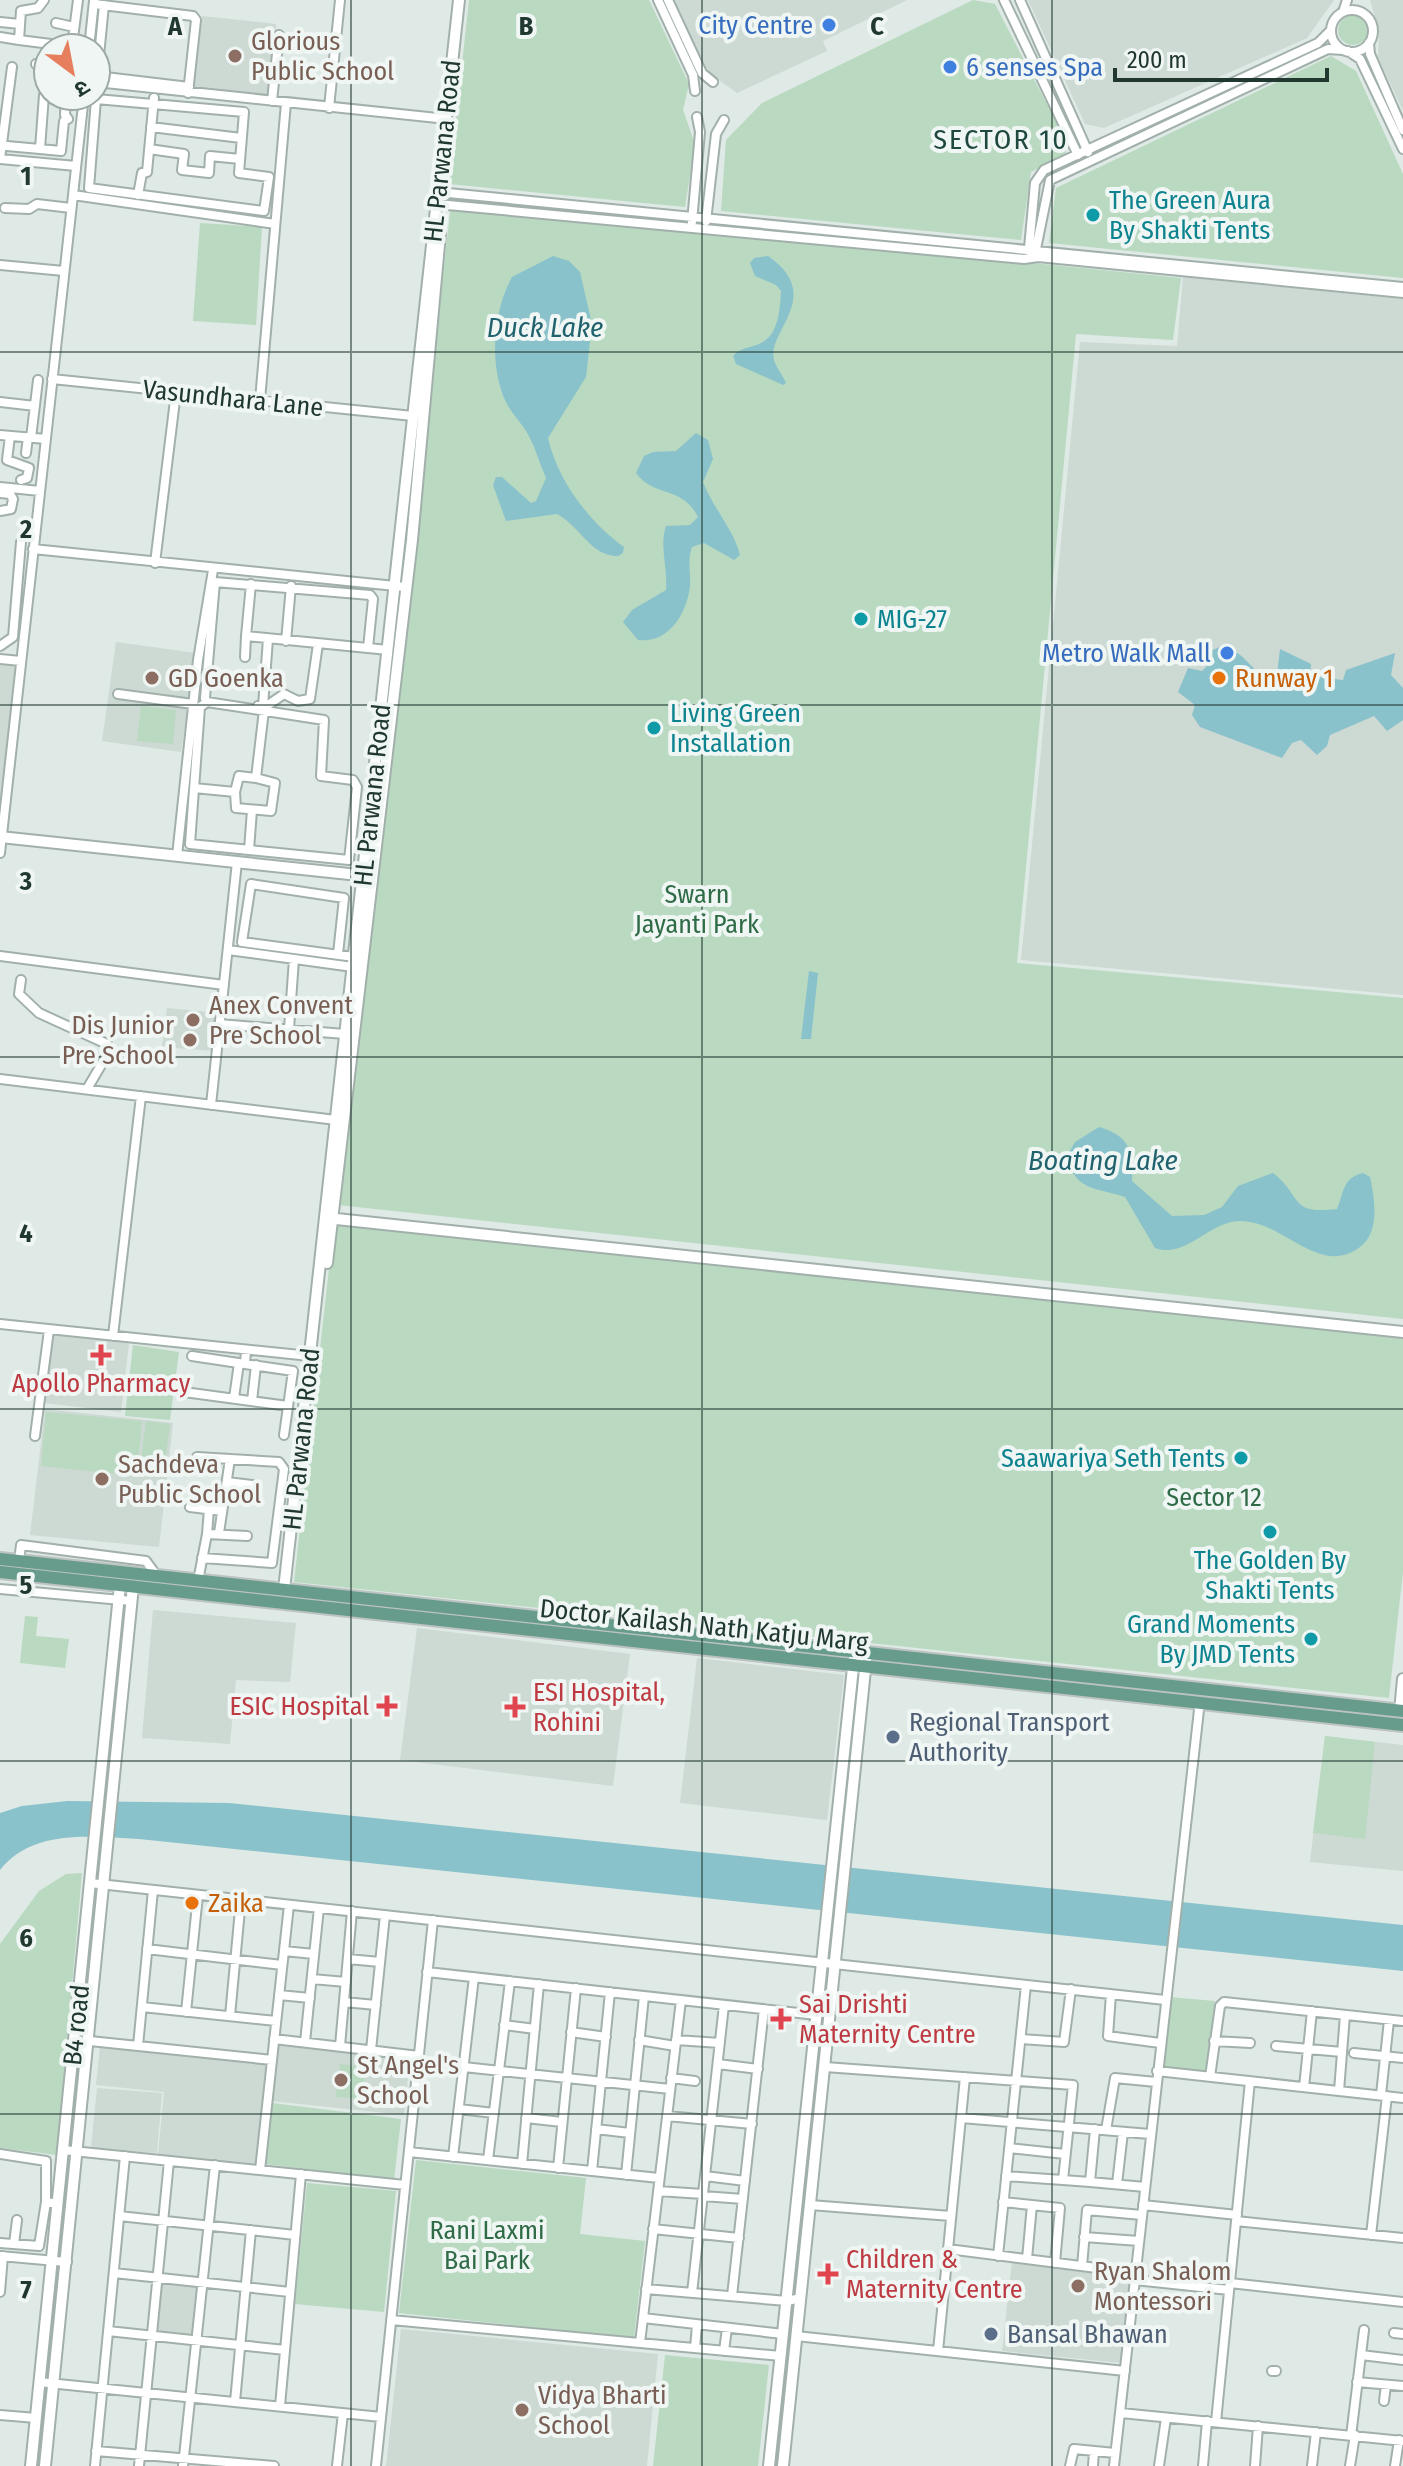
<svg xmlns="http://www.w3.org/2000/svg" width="1403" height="2466" viewBox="0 0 1403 2466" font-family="'Fira Sans Condensed','Noto Sans Devanagari',sans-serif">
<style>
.built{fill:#cdd9d3}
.green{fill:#b9d9c1}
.water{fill:#8ac2cb}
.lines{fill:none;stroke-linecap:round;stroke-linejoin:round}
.minor-casing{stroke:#a2b0ab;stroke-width:12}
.tertiary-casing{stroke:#a2b0ab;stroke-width:14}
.primary-casing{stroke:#bcc3c1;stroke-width:16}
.minor{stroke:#fff;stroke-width:8}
.tertiary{stroke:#fff;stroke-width:10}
.primary{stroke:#679c8d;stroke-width:12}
.grid{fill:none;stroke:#213831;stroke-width:2;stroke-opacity:0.55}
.shop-dot{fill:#3f7fe0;stroke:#eff6f3;stroke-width:3}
.education-dot{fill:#8d6e63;stroke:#eff6f3;stroke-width:3}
.culture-dot{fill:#0f9aa8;stroke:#eff6f3;stroke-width:3}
.food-dot{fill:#e8710a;stroke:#eff6f3;stroke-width:3}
.health-dot{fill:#e0444e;stroke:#eff6f3;stroke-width:3}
.service-dot{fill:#5c6f8a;stroke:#eff6f3;stroke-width:3}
.labels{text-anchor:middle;stroke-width:8;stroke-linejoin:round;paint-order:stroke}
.shop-label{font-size:26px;fill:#366cbe;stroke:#eff6f3;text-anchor:end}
.education-label{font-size:26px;fill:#785e54;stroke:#eff6f3;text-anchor:start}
.street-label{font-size:26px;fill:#213831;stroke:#eff6f3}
.culture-label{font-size:26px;fill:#0d838f;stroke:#eff6f3;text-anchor:start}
.food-label{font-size:26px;fill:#c56008;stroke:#eff6f3;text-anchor:start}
.park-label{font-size:26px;fill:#2f6b46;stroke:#eff6f3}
.health-label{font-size:26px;fill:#be3a42;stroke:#eff6f3;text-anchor:start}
.service-label{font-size:26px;fill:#4e5e75;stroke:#eff6f3;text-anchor:start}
.neighbourhood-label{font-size:28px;letter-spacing:2px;fill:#1f483e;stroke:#eff6f3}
.water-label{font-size:28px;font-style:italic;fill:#21626f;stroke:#eff6f3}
.grid-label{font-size:26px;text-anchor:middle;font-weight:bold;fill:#213831;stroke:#eff6f3;stroke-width:8;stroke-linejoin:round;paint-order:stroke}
</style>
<rect width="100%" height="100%" fill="#dfe9e5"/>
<path class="built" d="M 674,0 L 907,0 L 823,41 L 827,51 L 737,93 L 705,70 Z
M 1028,0 L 1334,0 L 1307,38 L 1104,128 L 1085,124 Z
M 1370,0 L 1403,0 L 1403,111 L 1378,57 L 1379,31 Z
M 202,16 L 276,24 L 268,96 L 194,88 Z
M 1183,277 L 1403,299 L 1403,995 L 1021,960 L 1080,342 L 1177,346 Z
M 116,642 L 196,653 L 181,752 L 102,741 Z
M 0,664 L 16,666 L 0,809 Z
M 167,1008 L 220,1013 L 215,1051 L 162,1047 Z
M 52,1334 L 129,1343 L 121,1412 L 44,1403 Z
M 45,1409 L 173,1423 L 159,1547 L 30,1535 Z
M 153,1610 L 296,1623 L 290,1682 L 236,1680 L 230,1744 L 142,1738 Z
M 417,1628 L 630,1654 L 613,1786 L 400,1760 Z
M 697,1658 L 844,1675 L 827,1820 L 680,1803 Z
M 1325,1736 L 1403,1745 L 1403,1871 L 1310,1862 Z
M 279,2045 L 410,2060 L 404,2115 L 272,2101 Z
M 100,2046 L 266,2062 L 256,2164 L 158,2155 L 164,2092 L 96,2085 Z
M 97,2088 L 162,2093 L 157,2153 L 91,2148 Z
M 1012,2262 L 1132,2275 L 1122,2363 L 1002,2351 Z
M 161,2282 L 199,2286 L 194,2336 L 156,2332 Z
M 401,2329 L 658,2354 L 647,2466 L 386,2466 Z"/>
<path class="green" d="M 469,0 L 649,0 L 689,84 L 683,110 L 695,144 L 685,207 L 449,184 Z
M 973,0 L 995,4 L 1068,145 L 1065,154 L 1031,172 L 1021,240 L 721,211 L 726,140 L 762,103 Z
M1338 30a15 15 0 1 1 30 0a15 15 0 1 1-30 0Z
M 1331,56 L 1356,71 L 1403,174 L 1403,278 L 1049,243 L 1056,188 Z
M 451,204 L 1181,278 L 1173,340 L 1076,334 L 1017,963 L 1403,998 L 1403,1319 L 338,1205 Z
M 200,223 L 262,227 L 256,325 L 193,321 Z
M 141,706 L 176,710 L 173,744 L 137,741 Z
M 334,1224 L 1403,1333 L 1403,1572 L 1389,1698 L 294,1582 Z
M 133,1345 L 179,1352 L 170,1420 L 125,1416 Z
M 46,1412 L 142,1421 L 137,1476 L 41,1466 Z
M 146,1421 L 170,1424 L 165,1464 L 141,1461 Z
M 25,1616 L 38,1617 L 36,1636 L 69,1639 L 65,1668 L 20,1663 Z
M 1325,1736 L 1375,1742 L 1365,1839 L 1313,1833 Z
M 82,1873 L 57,2155 L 0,2148 L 0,1944 L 39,1891 L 66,1874 Z
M 1169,1997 L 1215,2001 L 1207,2072 L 1161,2068 Z
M 340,2064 L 366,2067 L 362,2099 L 336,2097 Z
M 272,2103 L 401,2119 L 394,2180 L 265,2164 Z
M 416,2160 L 586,2178 L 580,2234 L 645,2241 L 634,2338 L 399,2313 Z
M 307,2183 L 396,2191 L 384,2312 L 295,2304 Z
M 665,2355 L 769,2365 L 758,2466 L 653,2466 Z"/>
<path class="water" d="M 553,256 L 569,261 L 580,272 L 592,324 L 586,377 L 548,438 C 558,481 589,522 624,547 L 623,553 L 618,556 C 590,556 580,526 557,514 L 506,521 L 493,485 L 496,477 L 502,477 L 531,503 L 536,501 L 546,478 C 539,463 535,445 526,431 C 520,421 510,412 505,400 C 489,364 493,311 512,277 Z
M 768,256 C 826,296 766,332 774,360 C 776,368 783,375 786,383 L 783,385 L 736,364 L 733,356 C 741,347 751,348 761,343 C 779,335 780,308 781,291 L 776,285 L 755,276 L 750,263 L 754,258 Z
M 696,433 L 708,440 L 713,459 L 703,482 C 713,508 734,530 740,555 L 734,560 L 704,543 L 692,547 C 687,561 691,572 690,586 C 687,613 669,644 638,640 L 623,622 L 632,610 L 666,590 C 668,567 659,546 666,526 L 690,525 L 698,517 C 682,485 654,498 636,473 L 644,456 L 653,452 L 676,451 Z
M 1222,646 C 1242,650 1250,668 1267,680 L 1277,675 L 1280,649 L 1311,664 L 1310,676 L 1343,680 L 1346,670 L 1395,653 L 1391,675 L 1403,688 L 1403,720 L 1387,731 L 1374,716 L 1330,735 L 1327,746 L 1317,755 L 1301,740 L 1292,743 L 1282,758 L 1200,727 L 1192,715 L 1195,705 L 1178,692 L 1188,668 L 1202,671 L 1209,664 L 1208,652 Z
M 809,971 L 818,973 L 811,1039 L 801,1039 Z
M 1099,1127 C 1130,1136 1133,1151 1132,1181 L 1172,1216 L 1204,1215 L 1222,1207 L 1238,1186 L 1273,1173 C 1303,1196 1288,1215 1337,1209 C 1344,1193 1342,1178 1363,1173 L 1370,1177 C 1375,1200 1380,1232 1360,1247 C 1319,1278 1283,1220 1240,1221 C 1209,1221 1187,1259 1155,1248 L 1125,1197 C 1094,1187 1077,1191 1066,1158 L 1075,1142 Z
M 67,1801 L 229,1803 L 1403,1925 L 1403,1971 L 139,1839 C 91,1837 34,1828 0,1870 L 0,1813 L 22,1806 Z"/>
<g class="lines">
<g class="minor-casing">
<path id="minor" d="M 44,0 L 38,8 L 21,11 L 19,40 L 83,48
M 658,0 L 693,75 L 695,91
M 668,0 L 702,73 L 713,82
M 1004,0 L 1078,155
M 1020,0 L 1088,152
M 94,4 L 193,16 L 196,20 L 188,93
M 104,5 L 97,76 L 189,87
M1331 31a21 21 0 1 1 42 0a21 21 0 1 1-42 0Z
M 1343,12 L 1347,0
M 0,22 L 20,24
M 56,23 L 74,27
M 0,37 L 19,40
M 1369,43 L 1370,54 L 1403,130
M 72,46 L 78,0
M 89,48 L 94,1
M 1348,51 L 1360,59 L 1403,149
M 36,64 L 48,65
M 96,82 L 447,119
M 44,95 L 40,149 L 61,151 L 64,121 L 68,119 L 65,115 L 66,96
M 96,99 L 244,112 L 239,173 L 269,177 L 264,211 L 89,188 Z
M 272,101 L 279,35
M 329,108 L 340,0
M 151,127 L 241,138
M 7,146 L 40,149
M 149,149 L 184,154 L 182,170 L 209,173 L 210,156 L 240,159
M 0,159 L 12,67
M 0,159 L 76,166
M 438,192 L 1403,287
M 73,195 L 275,224
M 138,195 L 142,173 L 147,172 L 154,98
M 437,204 L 1024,259 L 1038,257 L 1403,293
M 5,208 L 29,209 L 37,204 L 71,208
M 706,221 L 716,134 L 724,120
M 692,222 L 700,132 L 697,117
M 1029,248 L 1035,183 L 1044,170 L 1318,43 L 1331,30
M 1035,254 L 1050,180 L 1328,49 L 1343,50
M 0,265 L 64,271
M 52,379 L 413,416
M 260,400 L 286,103
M 0,402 L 35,406
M 0,435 L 46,439
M 10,436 L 7,460 L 29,468 L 27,478 L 21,480
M 31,438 L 38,380
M 26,453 L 28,437
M 0,487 L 40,491
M 0,493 L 10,494 L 13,499 L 11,509 L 0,511
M 33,549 L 405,587
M 155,563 L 176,392
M 251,584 L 246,636 L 388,650
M 286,641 L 291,586
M 0,646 L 13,637 L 21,542
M 245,657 L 246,636
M 0,659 L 21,661
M 118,694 L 193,704
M 205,698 L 215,582 L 370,595 L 373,599 L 368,648
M 207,702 L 324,720 L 321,776 L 353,780 L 357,787 L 349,860 L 190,844 L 200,707 Z
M 258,706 L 268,705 L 284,694 L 298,701 L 310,699 L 318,644
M 263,706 L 268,639
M 194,788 L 235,792 L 236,808 L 271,811 L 275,783 L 256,778
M 235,792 L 239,776 L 256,778 L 264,710
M 249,850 L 252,810
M 0,853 L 84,96
M 177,856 L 198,660 L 213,570
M 228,950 L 353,967
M 338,954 L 344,898 L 251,884 L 242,942 L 354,957
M 0,956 L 224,985
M 21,980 L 19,994 L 39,1013 L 107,1044 L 107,1055 L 87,1089
M 219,1024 L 345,1034
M 289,1029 L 294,959
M 0,1079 L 336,1120
M 211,1105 L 237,862
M 0,1324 L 310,1356
M 113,1336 L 141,1096
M 246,1350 L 245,1364 L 293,1371 L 284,1435
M 192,1356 L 245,1364
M 184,1392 L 288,1406
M 234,1398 L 239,1363
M 252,1401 L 256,1365
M 35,1436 L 49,1330
M 197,1457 L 279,1462 L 284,1469 L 272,1563 L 202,1558
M 227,1482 L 252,1485
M 190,1507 L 222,1511
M 219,1533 L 230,1459
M 207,1534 L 209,1509
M 19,1561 L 21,1545 L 146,1561 L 157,1576
M 198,1581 L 207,1534 L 247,1536
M 0,1589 L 132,1601
M 90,1883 L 1165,2000
M 147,1949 L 282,1965
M 284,1951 L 314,1954
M 348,1959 L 380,1962
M 427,1972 L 817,2015
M 312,1979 L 346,1982
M 1111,1994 L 1108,2036 L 1160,2043
M 279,1995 L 310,1998
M 344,2002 L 376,2005
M 142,2007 L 276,2021
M 186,2012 L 198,1895
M 230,2016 L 241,1899
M 504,2025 L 535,2029
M 571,2032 L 606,2037
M 274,2039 L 419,2056
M 1021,2039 L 1064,2042 L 1071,1989
M 639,2040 L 675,2046
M 676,2040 L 720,2043
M 90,2041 L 272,2060
M 1214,2041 L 1250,2043
M 305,2042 L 319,1908
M 138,2046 L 153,1890
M 340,2046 L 352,1911
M 1276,2046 L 1342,2052
M 371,2050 L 385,1915
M 1354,2053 L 1403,2058
M 718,2064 L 758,2069
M 464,2067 L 670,2089
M 825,2067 L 1073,2085 L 1063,2180 L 1006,2176
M 1157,2071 L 1403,2098
M 1210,2077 L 1220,2006 L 1224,2002 L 1403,2021
M 671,2078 L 695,2081
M 1304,2087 L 1312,2011
M 1339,2091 L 1345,2015
M 1381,2095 L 1389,2020
M 459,2109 L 494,2113
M 667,2116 L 752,2124
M 526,2118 L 562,2122
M 961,2118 L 1150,2134
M 596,2129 L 630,2133
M 1095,2129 L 1090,2182 L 1145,2187
M 1106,2130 L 1115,2078 L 1156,2082
M 1009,2148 L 1065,2154
M 63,2150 L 405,2185
M 409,2152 L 659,2178
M 0,2154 L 46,2161 L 46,2202 L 58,2204
M 453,2157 L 474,1977
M 488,2160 L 510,1981
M 522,2164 L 539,1984
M 558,2168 L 576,1988
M 260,2170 L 289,1905
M 592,2171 L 610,1992
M 626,2175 L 644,1996
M 705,2176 L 745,2181
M 1063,2180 L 1090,2182
M 1117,2184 L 1123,2132
M 658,2191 L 703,2194
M 703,2196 L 743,2199
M 1003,2202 L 1060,2208 L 1055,2263
M 810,2205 L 951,2216
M 1143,2205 L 1237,2215
M 119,2216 L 295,2235
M 1236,2221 L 1403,2238
M 653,2229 L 739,2238
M 1371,2235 L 1387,2096
M 1084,2237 L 1139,2241
M 0,2243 L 39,2246 L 46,2202
M 14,2244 L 17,2220
M 948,2249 L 1136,2273
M 0,2256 L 67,2262
M 998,2256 L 1026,1985
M 1027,2259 L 1032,2205
M 1082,2266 L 1087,2210 L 1142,2215
M 114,2273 L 290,2292
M 1135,2280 L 1229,2290
M 1230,2283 L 1403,2302
M 646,2289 L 787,2301 L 801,2298
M 0,2292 L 3,2256
M 692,2293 L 724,2005
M 732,2296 L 764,2009
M 643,2318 L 783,2334
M 391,2320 L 781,2356
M 108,2331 L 285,2350
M 1394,2333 L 1403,2334
M 796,2336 L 1125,2371
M 640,2343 L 681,2000
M 695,2348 L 697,2325
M 724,2351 L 727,2328
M 938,2351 L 965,2077
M 1361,2355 L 1403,2360
M 1272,2371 L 1276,2371
M 39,2382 L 381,2417
M 1357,2382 L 1403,2386
M 1384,2401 L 1386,2385
M 235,2402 L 251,2230
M 280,2406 L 301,2174
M 1121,2413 L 1403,2441
M 0,2415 L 36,2418
M 1216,2422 L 1250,2081
M 1351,2436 L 1364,2330
M 96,2451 L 274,2466
M 95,2466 L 125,2156
M 139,2466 L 169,2161
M 183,2466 L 215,2165
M 337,2466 L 343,2413
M 376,2466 L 433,1920
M 1070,2466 L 1074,2449 L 1115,2453
M 1093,2466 L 1094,2451
M 1114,2466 L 1200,1701
M 1159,2466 L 1166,2418
M 1203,2466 L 1207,2421
M 1255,2466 L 1258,2426
M 1312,2466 L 1316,2432
M 1350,2466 L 1355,2435
M 1395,2466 L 1399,2440"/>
</g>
<g class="tertiary-casing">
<path id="tertiary" d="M 0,837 L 368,876
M 327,1218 L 1403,1332
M 327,1263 L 412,540 L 440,234
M 284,1590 L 459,0
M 1400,1711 L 1403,1679
M 31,2466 L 120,1585
M 45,2466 L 133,1586
M 769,2466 L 854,1658
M 783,2466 L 866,1660"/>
</g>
<g class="primary-casing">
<path id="primary" d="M 0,1559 L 1403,1711
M 0,1572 L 1403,1725"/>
</g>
<use href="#minor" class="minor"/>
<use href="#tertiary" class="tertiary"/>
<use href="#primary" class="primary"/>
</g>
<path class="grid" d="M 351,0 L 351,2466M 702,0 L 702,2466M 1052,0 L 1052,2466M 0,352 L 1403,352M 0,705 L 1403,705M 0,1057 L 1403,1057M 0,1409 L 1403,1409M 0,1761 L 1403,1761M 0,2114 L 1403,2114"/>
<g class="shop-dot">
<circle cx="829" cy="25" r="8"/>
<circle cx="950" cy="67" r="8"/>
<circle cx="1227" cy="653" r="8"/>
</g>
<g class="education-dot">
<circle cx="235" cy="56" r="8"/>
<circle cx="152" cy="678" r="8"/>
<circle cx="193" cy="1020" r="8"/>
<circle cx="190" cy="1040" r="8"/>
<circle cx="102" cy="1479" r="8"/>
<circle cx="341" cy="2080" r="8"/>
<circle cx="1078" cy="2286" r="8"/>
<circle cx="522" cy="2410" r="8"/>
</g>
<g class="culture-dot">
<circle cx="1093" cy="215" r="8"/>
<circle cx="861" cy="619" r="8"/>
<circle cx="654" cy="728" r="8"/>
<circle cx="1241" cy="1458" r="8"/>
<circle cx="1270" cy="1532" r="8"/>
<circle cx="1311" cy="1639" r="8"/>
</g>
<g class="food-dot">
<circle cx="1219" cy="678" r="8"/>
<circle cx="192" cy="1903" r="8"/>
</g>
<g class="health-dot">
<path d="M97 1343h8v8h8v8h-8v8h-8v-8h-8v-8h8z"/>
<path d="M383 1694h8v8h8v8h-8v8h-8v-8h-8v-8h8z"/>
<path d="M511 1695h8v8h8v8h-8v8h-8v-8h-8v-8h8z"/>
<path d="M777 2007h8v8h8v8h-8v8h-8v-8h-8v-8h8z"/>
<path d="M824 2262h8v8h8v8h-8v8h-8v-8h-8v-8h8z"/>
</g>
<g class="service-dot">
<circle cx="893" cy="1737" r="8"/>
<circle cx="991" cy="2334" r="8"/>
</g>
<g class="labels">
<g class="shop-label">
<text x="813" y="34">City Centre</text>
<text x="966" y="76" text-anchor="start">6 senses Spa</text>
<text x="1211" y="662">Metro Walk Mall</text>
</g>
<g class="education-label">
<text x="251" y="50">Glorious<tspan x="251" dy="30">Public School</tspan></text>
<text x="168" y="687">GD Goenka</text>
<text x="209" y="1014">Anex Convent<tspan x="209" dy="30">Pre School</tspan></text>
<text x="174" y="1034" text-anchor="end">Dis Junior<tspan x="174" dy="30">Pre School</tspan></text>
<text x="118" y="1473">Sachdeva<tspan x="118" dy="30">Public School</tspan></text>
<text x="357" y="2074">St Angel's<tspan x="357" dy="30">School</tspan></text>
<text x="1094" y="2280">Ryan Shalom<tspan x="1094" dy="30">Montessori</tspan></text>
<text x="538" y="2404">Vidya Bharti<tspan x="538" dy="30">School</tspan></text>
</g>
<g class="street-label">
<text transform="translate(442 151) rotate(-84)" y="9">HL Parwana Road</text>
<text transform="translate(233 398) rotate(6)" y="9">Vasundhara Lane</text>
<text transform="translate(372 795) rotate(-84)" y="9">HL Parwana Road</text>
<text transform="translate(301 1439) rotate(-84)" y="9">HL Parwana Road</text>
<text transform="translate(704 1625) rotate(6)" y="9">Doctor Kailash Nath Katju Marg</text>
<text transform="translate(76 2025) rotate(-84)" y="9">B4 road</text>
</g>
<g class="culture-label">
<text x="1109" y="209">The Green Aura<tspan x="1109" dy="30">By Shakti Tents</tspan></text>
<text x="877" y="628">MIG-27</text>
<text x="670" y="722">Living Green<tspan x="670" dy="30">Installation</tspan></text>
<text x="1225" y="1467" text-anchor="end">Saawariya Seth Tents</text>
<text x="1270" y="1569" text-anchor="middle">The Golden By<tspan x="1270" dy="30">Shakti Tents</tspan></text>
<text x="1295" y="1633" text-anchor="end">Grand Moments<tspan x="1295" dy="30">By JMD Tents</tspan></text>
</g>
<g class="food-label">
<text x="1235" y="687">Runway 1</text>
<text x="208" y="1912">Zaika</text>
</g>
<g class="park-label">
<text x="697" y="903">Swarn<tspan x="697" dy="30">Jayanti Park</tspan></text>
<text x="1214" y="1506">Sector 12</text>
<text x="487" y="2239">Rani Laxmi<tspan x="487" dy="30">Bai Park</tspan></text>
</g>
<g class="health-label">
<text x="101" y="1392" text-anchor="middle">Apollo Pharmacy</text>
<text x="533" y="1701">ESI Hospital,<tspan x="533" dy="30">Rohini</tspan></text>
<text x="369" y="1715" text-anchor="end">ESIC Hospital</text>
<text x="799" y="2013">Sai Drishti<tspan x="799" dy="30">Maternity Centre</tspan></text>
<text x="846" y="2268">Children &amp;<tspan x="846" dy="30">Maternity Centre</tspan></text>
</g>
<g class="service-label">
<text x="909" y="1731">Regional Transport<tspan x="909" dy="30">Authority</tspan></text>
<text x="1007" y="2343">Bansal Bhawan</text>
</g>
<g class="neighbourhood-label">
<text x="1001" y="149">SECTOR 10</text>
</g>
<g class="water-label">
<text x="545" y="337">Duck Lake</text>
<text x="1103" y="1170">Boating Lake</text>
</g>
</g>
<g class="grid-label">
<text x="175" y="35">A</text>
<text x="526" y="35">B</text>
<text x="877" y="35">C</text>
<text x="26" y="185">1</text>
<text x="26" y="538">2</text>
<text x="26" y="890">3</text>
<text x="26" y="1242">4</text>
<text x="26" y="1594">5</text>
<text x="26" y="1947">6</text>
<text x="26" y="2299">7</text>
</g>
<g transform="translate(72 72) rotate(148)"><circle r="38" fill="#eff6f3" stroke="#9daaa5" stroke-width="2"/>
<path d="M0-6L14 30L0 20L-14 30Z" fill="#e77f5f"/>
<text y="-12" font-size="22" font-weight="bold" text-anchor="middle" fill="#213831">उ</text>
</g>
<path d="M1115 68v12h212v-12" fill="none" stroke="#213831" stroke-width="4"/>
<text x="1127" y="68" font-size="24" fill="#213831" stroke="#eff6f3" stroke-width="6" paint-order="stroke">200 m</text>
</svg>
